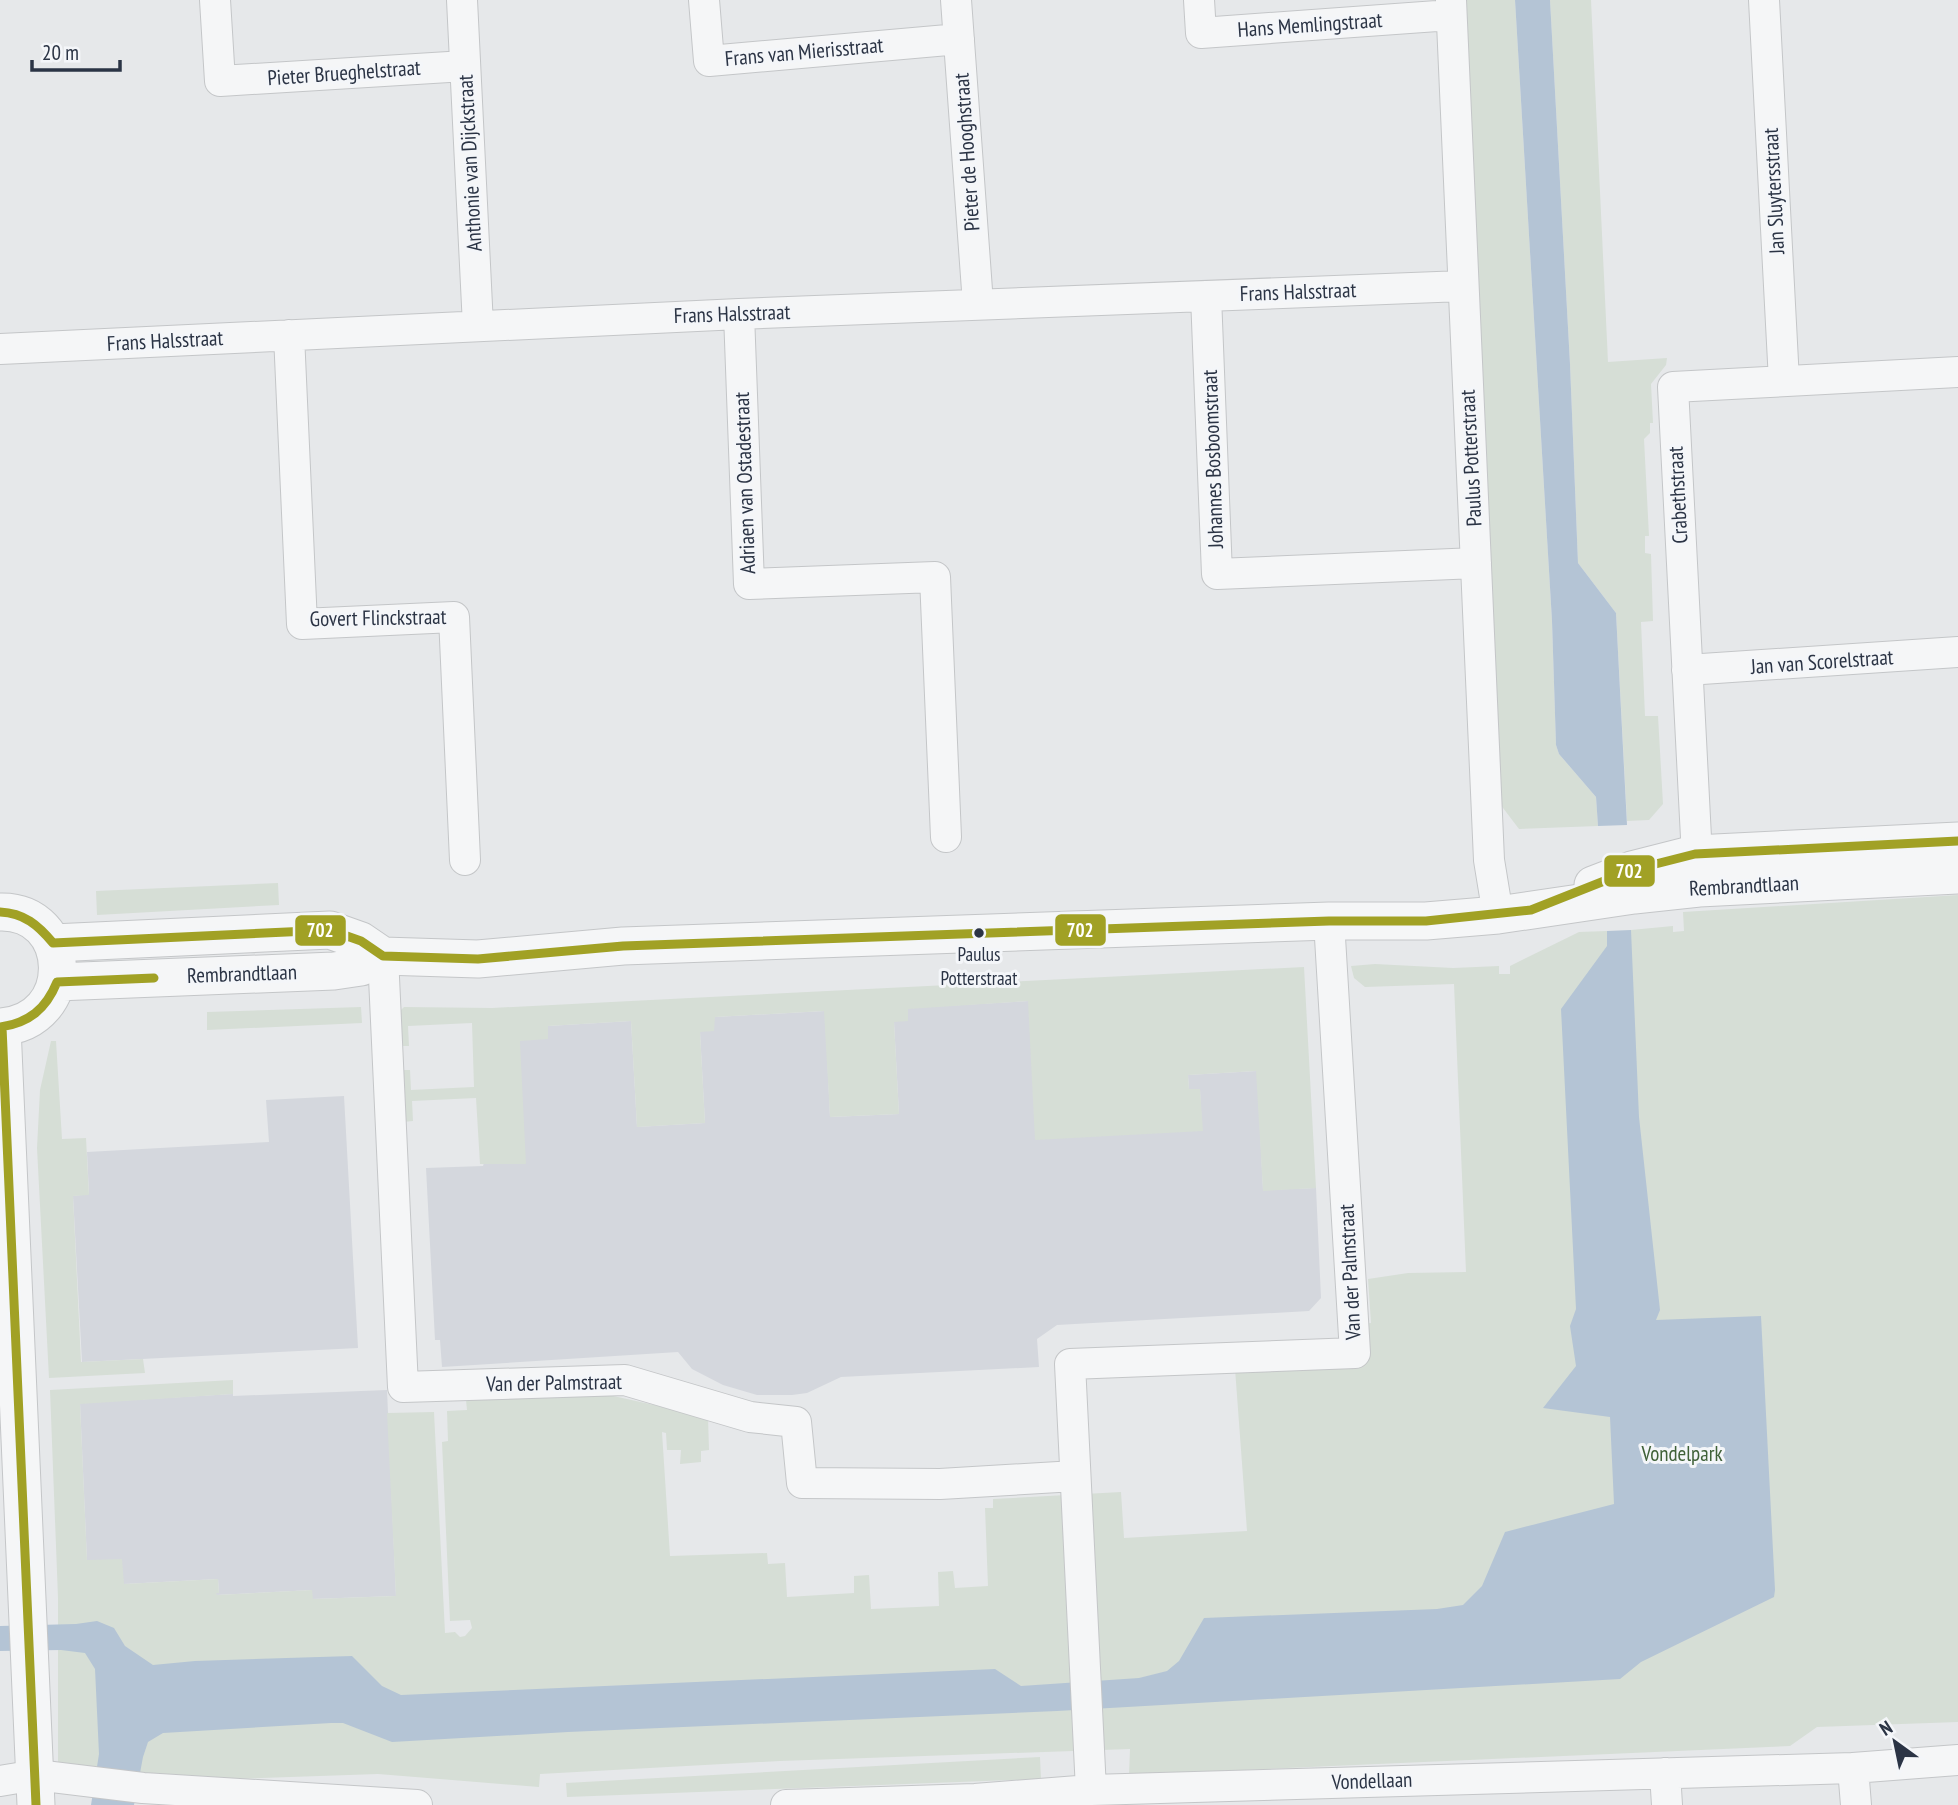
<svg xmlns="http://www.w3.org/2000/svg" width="1958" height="1805" viewBox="0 0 1958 1805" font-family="'PT Sans Narrow',sans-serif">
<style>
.built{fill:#d4d7dd}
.green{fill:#d6ded6}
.water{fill:#b4c4d5}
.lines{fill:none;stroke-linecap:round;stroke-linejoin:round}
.minor-casing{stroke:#c4c6c8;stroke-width:32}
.tertiary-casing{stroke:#c4c6c8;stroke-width:39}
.minor{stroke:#f5f6f7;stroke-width:30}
.tertiary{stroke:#f5f6f7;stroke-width:37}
.bus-1-casing{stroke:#f4f6f9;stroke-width:14}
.bus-1{stroke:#a1a125;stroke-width:9}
.bus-dot{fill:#2b3445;stroke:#f4f6f9;stroke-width:2.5}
.labels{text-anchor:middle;stroke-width:6;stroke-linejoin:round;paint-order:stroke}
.bus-label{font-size:19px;fill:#2b3445;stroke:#f4f6f9}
.street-label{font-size:21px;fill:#2b3445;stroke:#f4f6f9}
.park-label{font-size:21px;fill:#3f6138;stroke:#f4f6f9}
.line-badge{stroke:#f4f6f9;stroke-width:2.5}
.badge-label{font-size:19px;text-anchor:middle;font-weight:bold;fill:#fff}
</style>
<rect width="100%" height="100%" fill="#e6e8ea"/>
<path class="built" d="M 1029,1001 L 1202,1131 L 1200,1090 L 1189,1090 L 1188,1075 L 1257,1071 L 1263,1190 L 1316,1188 L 1321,1298 L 1309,1311 L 1057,1325 L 1037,1339 L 1039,1367 L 841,1377 L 807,1393 L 792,1395 L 757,1395 L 723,1385 L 692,1369 L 678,1352 L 442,1367 L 440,1340 L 435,1340 L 426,1168 L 483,1166 L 520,1041 L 548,1026 L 631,1021 L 637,1127 L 705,1123 L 700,1032 L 715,1017 L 825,1011 L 830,1117 L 899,1114 L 894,1022 L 908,1008 Z
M 344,1096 L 358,1348 L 82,1362 L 73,1196 L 89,1194 L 87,1152 L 269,1142 L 266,1100 Z
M 387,1390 L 396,1596 L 312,1599 L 312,1590 L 216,1595 L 216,1593 L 219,1593 L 218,1579 L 124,1584 L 87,1560 L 80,1403 L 233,1394 L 233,1396 Z"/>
<path class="green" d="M 1456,0 L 1515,0 L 1552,621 L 1556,745 L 1559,754 L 1596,797 L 1598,826 L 1519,829 L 1500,804 Z
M 1550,0 L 1591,0 L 1608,362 L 1667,358 L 1666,365 L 1651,384 L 1653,423 L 1650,423 L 1650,433 L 1644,439 L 1649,536 L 1645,536 L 1645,553 L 1651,554 L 1653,621 L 1641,622 L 1645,716 L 1658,716 L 1663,804 L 1649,820 L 1627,821 L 1616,613 L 1578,563 L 1570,364 Z
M 278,883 L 279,905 L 97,915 L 96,891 Z
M 1958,895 L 1958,1722 L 1817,1727 L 1790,1746 L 1129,1775 L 1130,1749 L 780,1761 L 540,1774 L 539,1787 L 378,1774 L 58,1785 L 58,1598 L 50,1390 L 233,1380 L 233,1394 L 80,1404 L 87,1560 L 122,1559 L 124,1584 L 218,1579 L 219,1593 L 216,1593 L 217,1595 L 312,1590 L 313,1599 L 396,1596 L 387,1413 L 434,1412 L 445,1633 L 455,1632 L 460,1637 L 465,1636 L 472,1628 L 470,1620 L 450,1621 L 442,1442 L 448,1441 L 447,1411 L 467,1410 L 466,1400 L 600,1393 L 708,1417 L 709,1450 L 701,1451 L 701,1462 L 680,1464 L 681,1450 L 667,1450 L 666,1433 L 662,1432 L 670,1556 L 767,1553 L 768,1564 L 785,1563 L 787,1597 L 854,1593 L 854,1576 L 869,1575 L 871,1609 L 939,1606 L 938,1572 L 953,1571 L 955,1588 L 988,1586 L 985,1508 L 993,1508 L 993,1499 L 1121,1492 L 1124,1538 L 1247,1531 L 1234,1355 L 1357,1343 L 1358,1324 L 1371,1323 L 1368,1279 L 1408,1273 L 1466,1272 L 1454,984 L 1365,987 L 1354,978 L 1351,966 L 1375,964 L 1453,968 L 1499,966 L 1499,974 L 1510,974 L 1510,966 L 1579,932 L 1607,931 L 1607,937 L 1631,935 L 1631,930 L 1673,926 L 1673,932 L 1684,931 L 1683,912 Z
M 1304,967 L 1316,1188 L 1263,1191 L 1256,1071 L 1188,1075 L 1189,1089 L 1200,1089 L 1203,1131 L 1035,1140 L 1028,1001 L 908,1009 L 908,1021 L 894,1022 L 899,1114 L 830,1117 L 824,1011 L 715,1017 L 714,1031 L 700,1032 L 705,1123 L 637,1127 L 631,1021 L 548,1026 L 548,1039 L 520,1041 L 526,1164 L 480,1164 L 476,1098 L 412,1101 L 413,1121 L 403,1122 L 400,1070 L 410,1070 L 411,1090 L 474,1087 L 472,1023 L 408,1026 L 409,1046 L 402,1046 L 397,1014 L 404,1007 L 492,1008 Z
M 361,1007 L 362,1023 L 207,1030 L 207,1012 Z
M 51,1041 L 56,1041 L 62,1139 L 86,1138 L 89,1195 L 73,1196 L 81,1362 L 143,1359 L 145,1373 L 49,1378 L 37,1148 L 40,1090 Z
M 1040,1757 L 1041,1779 L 567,1797 L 566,1783 Z"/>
<path class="water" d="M 1515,0 L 1550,0 L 1570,364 L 1578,563 L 1616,613 L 1627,825 L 1598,826 L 1596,797 L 1559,754 L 1556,745 L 1552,621 Z
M 1631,930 L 1639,1117 L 1660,1310 L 1656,1320 L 1761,1316 L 1775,1590 L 1774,1597 L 1641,1662 L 1620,1679 L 1057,1711 L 568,1732 L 392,1742 L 343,1723 L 331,1723 L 163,1733 L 148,1742 L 143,1757 L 134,1805 L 91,1805 L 99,1754 L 95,1669 L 85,1653 L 61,1650 L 0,1651 L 0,1626 L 76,1624 L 97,1621 L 114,1628 L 125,1646 L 153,1665 L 195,1661 L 352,1656 L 382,1686 L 401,1695 L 995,1669 L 1021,1686 L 1139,1678 L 1167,1671 L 1179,1661 L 1204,1618 L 1437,1609 L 1463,1605 L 1482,1586 L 1505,1532 L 1614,1504 L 1610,1417 L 1543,1408 L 1576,1366 L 1570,1326 L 1576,1309 L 1561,1009 L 1607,946 L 1607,931 Z"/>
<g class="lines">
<g class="minor-casing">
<path id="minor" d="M 215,0 L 220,81 L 465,66
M 462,0 L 478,326
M 704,0 L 709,61 L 959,39
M 956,0 L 978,304
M 1199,0 L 1201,33 L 1451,15
M 1451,0 L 1489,860 L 1498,915
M 1764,0 L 1784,381
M 1206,296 L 1217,574 L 1476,563
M 739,314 L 749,584 L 935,577 L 946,837
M 289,335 L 302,624 L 454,617 L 465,860
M 0,349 L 739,314 L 1463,286
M 1687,670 L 1958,652
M 1698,877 L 1673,387 L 1958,372
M 383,956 L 403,1387 L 625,1380 L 750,1417 L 796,1422 L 802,1483 L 940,1484 L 1075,1476
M 1853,1768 L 1856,1805
M 1665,1773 L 1667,1805
M 0,1781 L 36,1775 L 143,1788 L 417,1805
M 1091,1790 L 1070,1364 L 1355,1353 L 1329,921
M 786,1805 L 975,1799 L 1091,1790 L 1853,1768 L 1958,1760"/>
</g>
<g class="tertiary-casing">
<path id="tertiary" d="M 1593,885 L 1632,870 L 1695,854 L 1958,841
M 0,912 C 74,910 79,1022 0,1027
M 53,943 L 330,930 L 361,941 L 383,956
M 57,982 L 334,971 L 361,967 L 383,956 L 478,959 L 623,946 L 1329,921 L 1426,921 L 1498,915 L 1634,895 L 1699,888 L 1958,875
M 2,1027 L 36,1805"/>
</g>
<use href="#minor" class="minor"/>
<use href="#tertiary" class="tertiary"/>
<g class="bus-1-casing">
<path id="bus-1" d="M 0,912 C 24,913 38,925 53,943 L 330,930 L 361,941 L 383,956 L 478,959 L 623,946 L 1329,921 L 1426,921 L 1531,910 L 1632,870 L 1695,854 L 1958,841
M 0,1027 C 29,1023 46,1009 57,982 L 154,978
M 2,1027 L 36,1805"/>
</g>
<use href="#bus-1" class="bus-1"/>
</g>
<circle class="bus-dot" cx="979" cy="933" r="6"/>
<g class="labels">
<g class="bus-label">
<text x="979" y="961">Paulus<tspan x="979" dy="24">Potterstraat</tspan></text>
</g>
<g class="street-label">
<text transform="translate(1310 25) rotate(-4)" y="7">Hans Memlingstraat</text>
<text transform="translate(804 52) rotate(-5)" y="7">Frans van Mierisstraat</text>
<text transform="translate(344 73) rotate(-4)" y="7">Pieter Brueghelstraat</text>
<text transform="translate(967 152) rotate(-94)" y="7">Pieter de Hooghstraat</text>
<text transform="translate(470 163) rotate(-93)" y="7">Anthonie van Dijckstraat</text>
<text transform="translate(1774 191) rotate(-93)" y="7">Jan Sluytersstraat</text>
<text transform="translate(1298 292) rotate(-2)" y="7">Frans Halsstraat</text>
<text transform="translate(732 314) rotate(-2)" y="7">Frans Halsstraat</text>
<text transform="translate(165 341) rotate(-3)" y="7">Frans Halsstraat</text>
<text transform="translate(1471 458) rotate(-93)" y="7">Paulus Potterstraat</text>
<text transform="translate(1213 459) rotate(-92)" y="7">Johannes Bosboomstraat</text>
<text transform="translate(745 483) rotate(-92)" y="7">Adriaen van Ostadestraat</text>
<text transform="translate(1678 495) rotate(-93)" y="7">Crabethstraat</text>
<text transform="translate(378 618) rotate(-1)" y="7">Govert Flinckstraat</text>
<text transform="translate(1822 662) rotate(-4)" y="7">Jan van Scorelstraat</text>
<text transform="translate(1744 886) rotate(-3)" y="7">Rembrandtlaan</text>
<text transform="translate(242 974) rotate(-2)" y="7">Rembrandtlaan</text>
<text transform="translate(1350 1272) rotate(-93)" y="7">Van der Palmstraat</text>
<text transform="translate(554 1383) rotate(-1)" y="7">Van der Palmstraat</text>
<text transform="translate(1372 1781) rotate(-2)" y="7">Vondellaan</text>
</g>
<g class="park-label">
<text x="1682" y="1461">Vondelpark</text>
</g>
</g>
<g class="line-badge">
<rect x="1603" y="854" width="53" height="34" rx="7" fill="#a1a125"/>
<rect x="1054" y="913" width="53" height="34" rx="7" fill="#a1a125"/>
<rect x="294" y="914" width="53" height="33" rx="7" fill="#a1a125"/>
</g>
<g class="badge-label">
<text x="1629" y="878">702</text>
<text x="1080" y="937">702</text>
<text x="320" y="937">702</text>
</g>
<g transform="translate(1895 1742) rotate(327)" stroke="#f4f6f9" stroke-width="5" paint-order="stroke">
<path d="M0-5L12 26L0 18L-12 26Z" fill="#2b3445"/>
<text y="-10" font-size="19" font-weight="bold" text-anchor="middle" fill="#2b3445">N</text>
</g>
<path d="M32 60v10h88v-10" fill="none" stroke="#2b3445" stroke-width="3.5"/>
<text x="42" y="60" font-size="21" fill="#2b3445" stroke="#f4f6f9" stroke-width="5" paint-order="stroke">20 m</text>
</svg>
